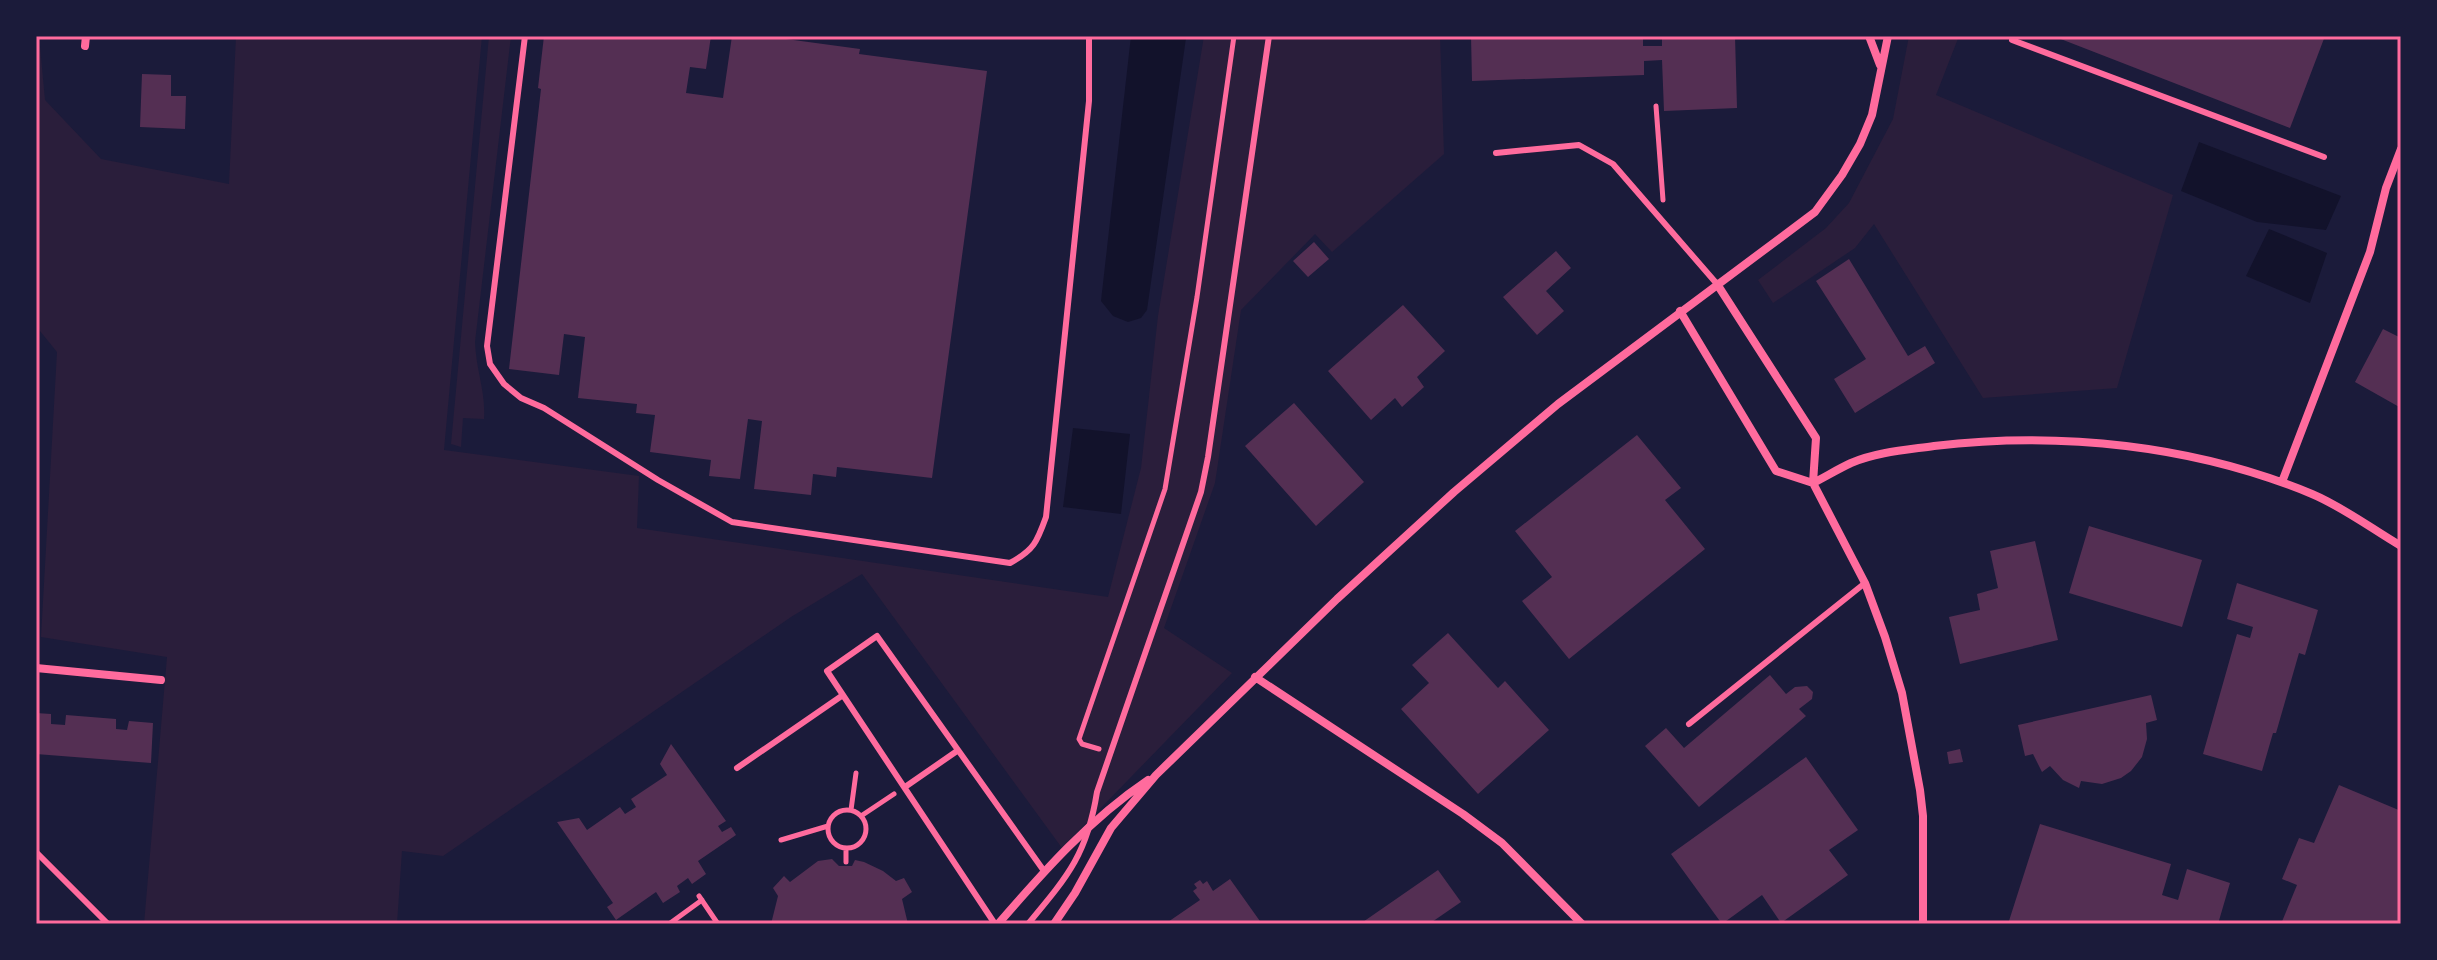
<svg xmlns="http://www.w3.org/2000/svg" width="2437" height="960" viewBox="0 0 2437 960" font-family="'Golos Text',sans-serif">
<style>
.green{fill:#2a1e3b}
.water{fill:#12122b}
.building{fill:#542f53}
.lines{fill:none;stroke-linecap:round;stroke-linejoin:round}
.path{stroke:#ff6b9d;stroke-width:5}
.service{stroke:#ff6b9d;stroke-width:6}
.minor{stroke:#ff6b9d;stroke-width:8}
.neatline{fill:none;stroke:#ff6b9d;stroke-width:3}
</style>
<rect width="100%" height="100%" fill="#1b1b3a"/>
<path class="green" d="M 36,36 L 39,36 L 45,100 L 101,159 L 229,184 L 236,36 L 482,36 L 444,450 L 639,476 L 637,528 L 1108,597 L 1141,468 L 1158,316 L 1204,36 L 1440,36 L 1444,154 L 1332,252 L 1315,234 L 1241,310 L 1215,483 L 1164,628 L 1232,673 L 1062,848 L 862,574 L 791,617 L 443,856 L 402,851 L 397,924 L 144,924 L 167,657 L 41,637 L 57,352 L 36,326 Z
M 489,36 L 511,36 L 475,342 C 476,370 486,393 484,419 L 463,418 L 461,447 L 451,444 Z
M 1909,36 L 1959,36 L 1936,95 L 2173,195 L 2117,388 L 1983,398 L 1874,224 L 1855,248 L 1773,303 L 1758,280 L 1826,228 L 1849,203 L 1893,119 Z"/>
<path class="water" d="M 1131,36 L 1185,36 L 1186,38 L 1147,310 L 1141,318 L 1128,322 L 1113,316 L 1101,301 Z
M 2199,142 L 2341,196 L 2326,230 L 2257,222 L 2181,191 Z
M 2269,229 L 2327,253 L 2310,303 L 2246,276 Z
M 1073,428 L 1130,434 L 1121,514 L 1063,507 Z"/>
<path class="building" d="M 544,36 L 711,36 L 706,69 L 690,67 L 686,93 L 723,98 L 732,36 L 764,36 L 860,49 L 859,54 L 987,71 L 932,478 L 837,467 L 836,477 L 813,474 L 811,495 L 754,489 L 762,421 L 748,419 L 740,479 L 709,476 L 711,460 L 650,452 L 655,415 L 636,413 L 637,404 L 578,398 L 585,337 L 564,334 L 559,375 L 509,369 L 541,89 L 538,88 Z
M 1471,36 L 1643,36 L 1643,46 L 1662,46 L 1662,39 L 1735,36 L 1737,108 L 1664,111 L 1662,60 L 1644,61 L 1644,75 L 1472,81 Z
M 2053,36 L 2325,36 L 2290,128 Z
M 142,74 L 171,75 L 171,96 L 186,96 L 185,129 L 140,127 Z
M 1314,242 L 1329,259 L 1308,277 L 1293,261 Z
M 1556,251 L 1571,268 L 1546,291 L 1564,311 L 1537,335 L 1503,297 Z
M 1849,259 L 1908,356 L 1925,346 L 1935,363 L 1855,413 L 1834,379 L 1866,359 L 1816,281 Z
M 1403,305 L 1445,351 L 1417,377 L 1424,387 L 1402,407 L 1395,398 L 1371,420 L 1328,371 Z
M 2383,329 L 2401,338 L 2401,408 L 2355,382 Z
M 1294,403 L 1364,482 L 1316,526 L 1245,446 Z
M 1637,435 L 1681,488 L 1665,500 L 1705,549 L 1569,659 L 1522,601 L 1552,577 L 1515,531 Z
M 2089,526 L 2202,560 L 2182,627 L 2069,593 Z
M 2035,541 L 2058,640 L 1960,664 L 1949,617 L 1980,610 L 1977,594 L 1998,588 L 1990,551 Z
M 2237,583 L 2318,610 L 2305,655 L 2299,653 L 2276,733 L 2273,733 L 2262,771 L 2203,754 L 2237,634 L 2250,638 L 2253,627 L 2227,619 Z
M 1448,633 L 1498,688 L 1505,681 L 1549,730 L 1478,794 L 1401,709 L 1429,683 L 1412,665 Z
M 1770,675 L 1786,694 L 1795,687 L 1807,686 L 1813,692 L 1812,699 L 1799,709 L 1806,716 L 1699,807 L 1645,746 L 1666,728 L 1684,748 Z
M 2151,695 L 2157,720 L 2146,723 L 2147,739 L 2142,757 L 2131,771 L 2121,778 L 2102,784 L 2081,781 L 2079,788 L 2063,780 L 2050,766 L 2042,772 L 2033,754 L 2025,756 L 2018,725 Z
M 36,713 L 51,714 L 51,724 L 65,725 L 66,715 L 116,719 L 116,729 L 127,730 L 129,721 L 153,723 L 151,763 L 36,754 Z
M 671,744 L 726,821 L 718,826 L 722,832 L 731,827 L 736,835 L 698,861 L 706,874 L 692,884 L 688,878 L 677,886 L 680,892 L 663,903 L 656,892 L 616,920 L 607,907 L 613,903 L 557,822 L 579,818 L 587,830 L 620,807 L 625,814 L 636,807 L 631,799 L 667,775 L 660,764 Z
M 1960,749 L 1963,762 L 1949,764 L 1947,752 Z
M 1806,757 L 1858,830 L 1829,850 L 1848,875 L 1781,923 L 1762,895 L 1722,924 L 1671,854 Z
M 2339,785 L 2401,811 L 2401,924 L 2281,924 L 2297,885 L 2282,879 L 2299,838 L 2314,843 Z
M 2040,824 L 2171,864 L 2162,895 L 2178,900 L 2187,869 L 2230,883 L 2218,924 L 2008,924 Z
M 832,859 L 839,866 L 852,866 L 855,860 L 864,862 L 883,871 L 896,881 L 904,878 L 912,892 L 902,899 L 908,924 L 771,924 L 778,896 L 773,888 L 784,876 L 790,882 L 818,861 Z
M 1438,870 L 1461,902 L 1429,924 L 1360,924 Z
M 1230,879 L 1262,924 L 1165,924 L 1200,900 L 1193,891 L 1197,888 L 1194,884 L 1200,880 L 1203,884 L 1207,881 L 1213,891 Z"/>
<g class="lines">
<path class="path" d="M 1656,106 L 1663,200
M 1099,749 L 1082,744 L 1079,739 L 1165,489 L 1197,297 L 1234,36
M 851,810 L 856,773
M828 829a19 19 0 1 1 38 0a19 19 0 1 1-38 0Z
M 861,816 L 894,794
M 781,840 L 828,826
M 846,862 L 846,848
M 699,896 L 718,924
M 669,924 L 702,900"/>
<path class="service" d="M 525,36 L 487,346 L 490,364 L 504,384 L 521,398 L 544,408 L 658,480 L 732,522 L 1010,563 C 1034,550 1037,542 1046,517 L 1089,101 L 1089,36
M 1053,36 L 1069,36
M 2012,40 L 2324,157
M 1496,153 L 1579,145 L 1613,164 L 1717,284
M 1689,724 L 1865,583
M 737,768 L 843,695
M 905,787 L 957,751
M 36,852 L 108,924
M 995,924 L 827,671 L 877,636 L 1044,871
M 1028,924 C 1067,877 1087,855 1097,792 L 1201,492 L 1208,457 L 1269,36"/>
<path class="minor" d="M 1869,36 L 1880,65
M 85,46 L 86,36
M 1717,284 L 1816,438 L 1813,483 L 1865,583 L 1885,637 L 1902,693 L 1920,790 L 1923,816 L 1923,924
M 1680,311 L 1776,471 L 1813,483
M 2282,482 L 2370,252 L 2386,188 L 2401,149
M 1813,483 C 1825,477 1838,469 1851,463 C 1877,452 1906,450 1934,446 C 2060,431 2194,445 2312,494 C 2343,507 2372,529 2401,546
M 36,668 L 161,680
M 1255,677 L 1463,814 L 1502,843 L 1582,924
M 998,924 C 1044,871 1090,819 1148,780
M 1054,924 L 1075,893 L 1111,828 L 1156,775 L 1337,599 L 1454,492 L 1558,404 L 1815,212 L 1842,175 L 1860,144 L 1872,115 L 1888,36"/>
</g>
<rect width="2437" height="960" fill="none" stroke="#1b1b3a" stroke-width="76"/>
<rect x="38" y="38" width="2361" height="884" class="neatline"/>
</svg>
